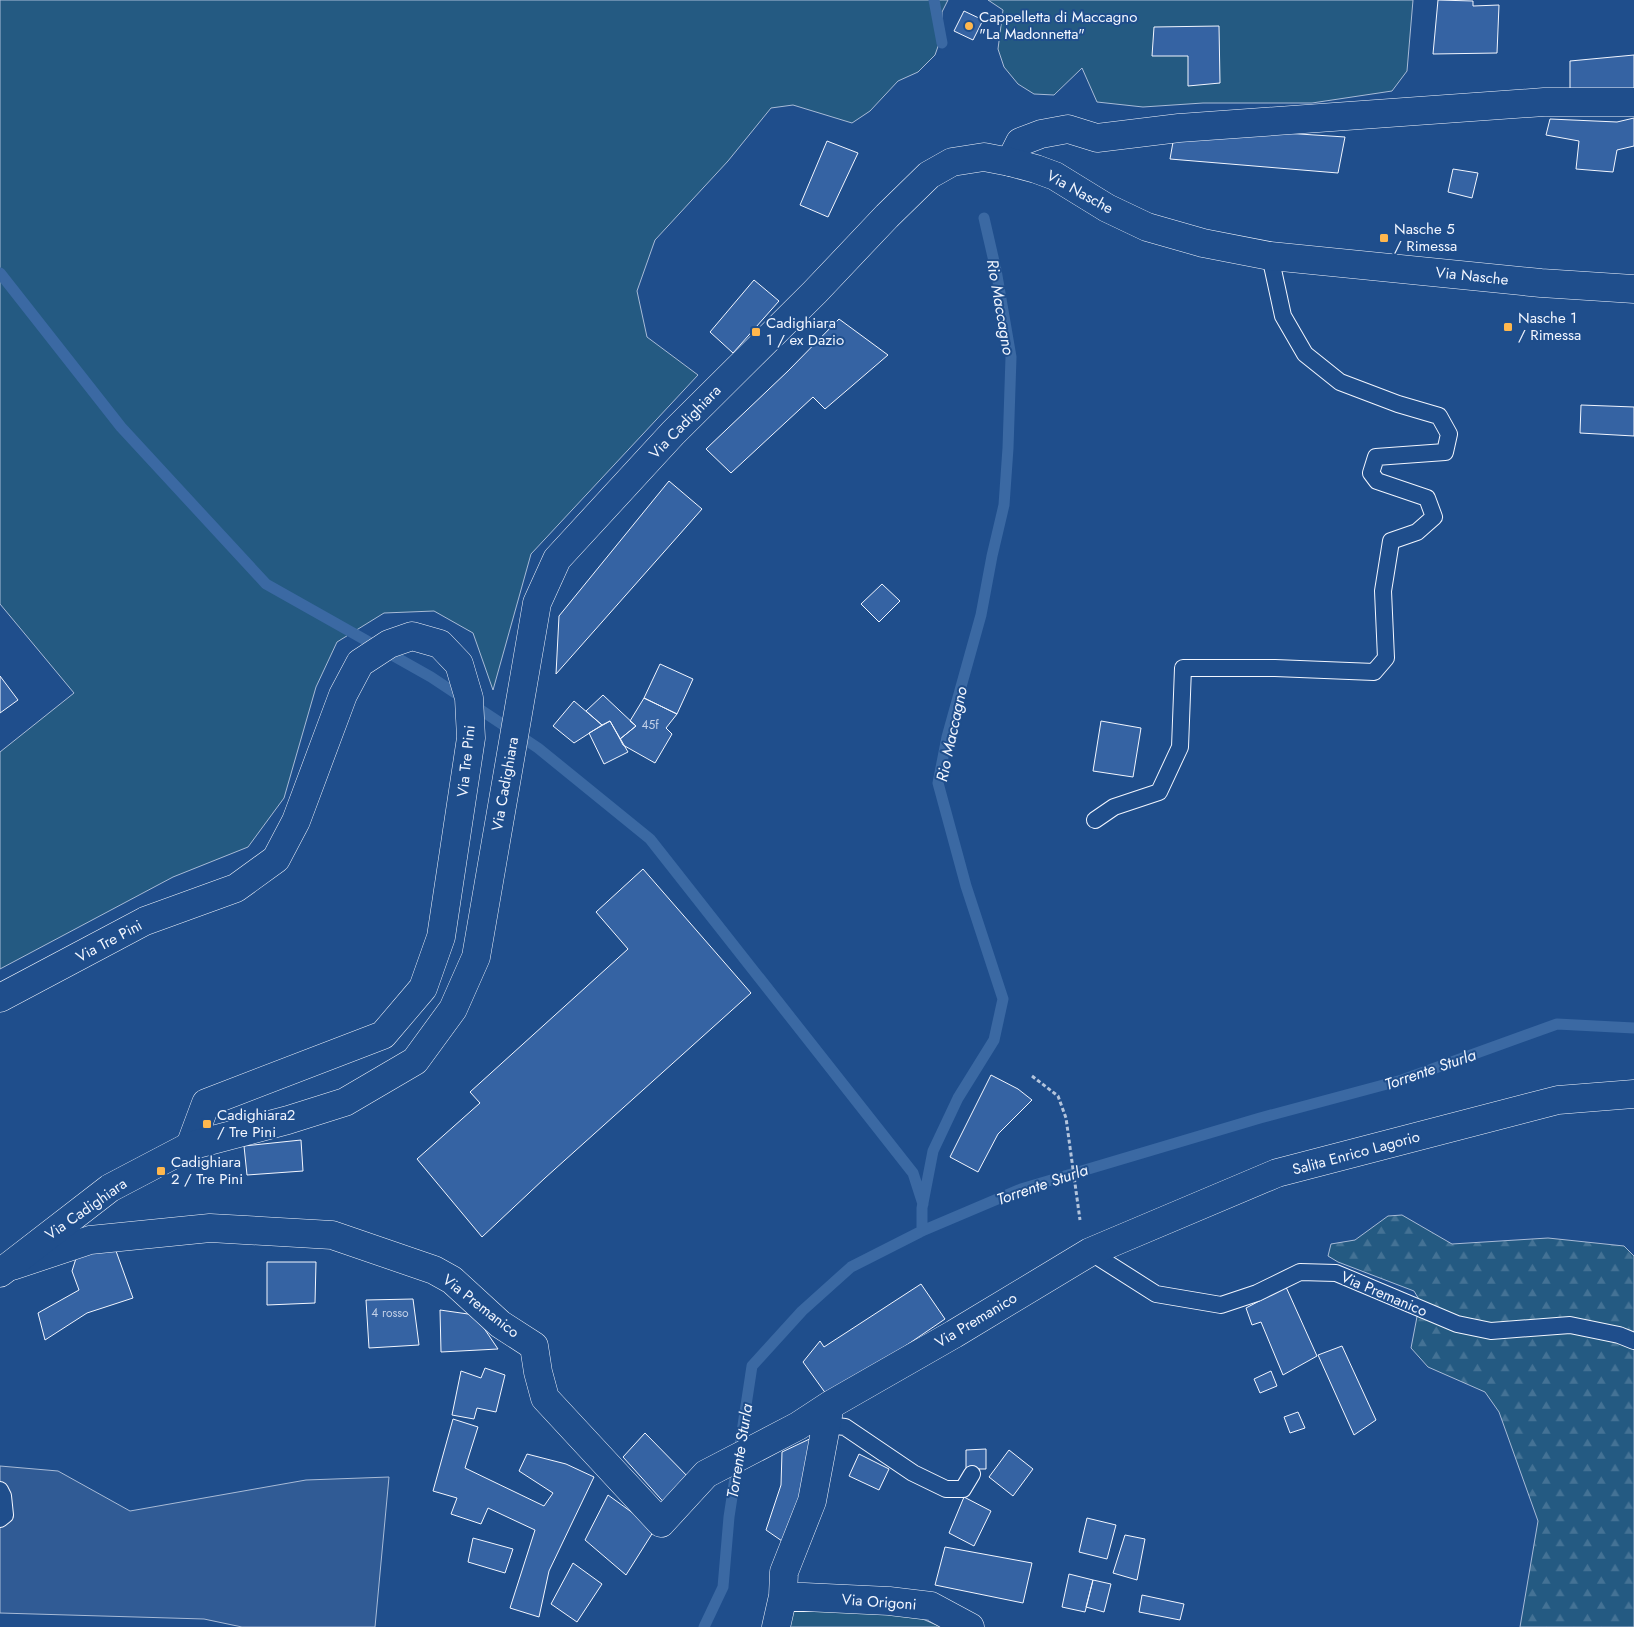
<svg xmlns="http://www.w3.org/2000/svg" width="1634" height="1627" viewBox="0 0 1634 1627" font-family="Jost,sans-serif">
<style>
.green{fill:#245a82;stroke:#a8bbd7}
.forest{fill:url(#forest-firs);stroke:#a8bbd7}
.parking{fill:#305b95;stroke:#a8bbd7}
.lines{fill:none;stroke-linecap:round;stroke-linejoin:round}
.stream{stroke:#3b69a3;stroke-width:11}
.building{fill:#3563a3;stroke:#f2f6ff}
.lane-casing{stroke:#f2f6ff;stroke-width:18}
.street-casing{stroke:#f2f6ff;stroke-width:29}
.secondary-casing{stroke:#f2f6ff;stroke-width:29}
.path{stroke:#b3c4dc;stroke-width:3;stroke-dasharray:4 2.5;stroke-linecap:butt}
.lane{stroke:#1f4e8c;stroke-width:16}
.street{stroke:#1f4e8c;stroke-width:28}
.secondary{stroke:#1f4e8c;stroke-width:28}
.poi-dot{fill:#ffb74d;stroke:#1f4e8c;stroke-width:2}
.labels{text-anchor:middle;stroke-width:4;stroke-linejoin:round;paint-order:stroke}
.number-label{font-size:12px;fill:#c3d1e8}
.poi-label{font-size:15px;fill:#f2f6ff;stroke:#1f4e8c;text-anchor:start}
.street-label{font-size:15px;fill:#f2f6ff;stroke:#1f4e8c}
.water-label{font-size:16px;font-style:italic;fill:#f2f6ff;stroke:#1f4e8c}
</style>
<defs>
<pattern id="forest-firs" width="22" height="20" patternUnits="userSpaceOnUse" patternTransform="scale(1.25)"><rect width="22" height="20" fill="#245a82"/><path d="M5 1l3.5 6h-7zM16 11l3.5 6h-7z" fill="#447295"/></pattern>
</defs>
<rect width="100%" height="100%" fill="#1f4e8c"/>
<path class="green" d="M 0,0 L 948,0 L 942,12 L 942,35 L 935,55 L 918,72 L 898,81 L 870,111 L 852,123 L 793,105 L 771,108 L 728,161 L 655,240 L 637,291 L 647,337 L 698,375 L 531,554 L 493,690 L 473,633 L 434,611 L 384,613 L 337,642 L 316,687 L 284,798 L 248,847 L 173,877 L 0,969 L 0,752 L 74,693 L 0,604 Z
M 988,0 L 1413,0 L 1407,71 L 1392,91 L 1312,103 L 1203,103 L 1143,107 L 1097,102 L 1082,68 L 1054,95 L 1034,94 L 1018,84 L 1004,67 L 998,49 L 1003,10 Z
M 800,1607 L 918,1617 L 941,1627 L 788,1627 L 794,1610 Z"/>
<path class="forest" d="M 1402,1215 L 1452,1244 L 1548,1238 L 1624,1246 L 1634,1256 L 1634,1627 L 1520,1627 L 1538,1521 L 1499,1412 L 1485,1392 L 1428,1367 L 1411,1348 L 1420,1301 L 1414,1291 L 1338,1262 L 1328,1256 L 1331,1244 L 1355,1240 L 1388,1216 Z"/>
<path class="parking" d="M 0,1466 L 58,1471 L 130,1511 L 306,1480 L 389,1477 L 375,1627 L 242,1627 L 204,1619 L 0,1613 Z"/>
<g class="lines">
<path class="stream" d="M 934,0 L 942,43
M 0,273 L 121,427 L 266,584 L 431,677 L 538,748 L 650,839 L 913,1173 L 923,1204
M 922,1231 L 922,1208 L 933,1151 L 958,1098 L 994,1040 L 1003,999 L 966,886 L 938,783 L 947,737 L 981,615 L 992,556 L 1004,505 L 1008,448 L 1011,357 L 996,270 L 984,218
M 704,1627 L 723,1587 L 729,1517 L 752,1366 L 802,1311 L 851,1267 L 922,1231 L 1021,1189 L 1260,1118 L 1402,1080 L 1557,1024 L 1634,1028"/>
</g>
<path class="building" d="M 1438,0 L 1473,1 L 1473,6 L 1499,5 L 1497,53 L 1433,54 Z
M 964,11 L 983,20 L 973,40 L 954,31 Z
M 1219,26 L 1220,83 L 1188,86 L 1188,56 L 1152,56 L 1154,27 Z
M 1634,55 L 1634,97 L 1570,95 L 1570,61 Z
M 1634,118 L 1634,146 L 1617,150 L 1613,172 L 1576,169 L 1579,141 L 1546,135 L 1550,119 L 1617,122 Z
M 1254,131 L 1345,137 L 1338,173 L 1170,159 L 1173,142 Z
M 827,141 L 858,153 L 828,217 L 800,205 Z
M 1453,169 L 1478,173 L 1472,198 L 1448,192 Z
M 754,280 L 779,301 L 733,353 L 710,332 Z
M 839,319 L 888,355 L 825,409 L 813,397 L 731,473 L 706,449 L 788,371 Z
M 1581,405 L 1634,407 L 1634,436 L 1580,433 Z
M 669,481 L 702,509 L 556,674 L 559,616 Z
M 882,584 L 900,601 L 879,622 L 861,604 Z
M 660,664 L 693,679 L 677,714 L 644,698 Z
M 0,676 L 18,700 L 0,713 Z
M 603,695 L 636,726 L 620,739 L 610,721 L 602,725 L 586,711 Z
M 644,698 L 677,714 L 666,728 L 672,734 L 655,763 L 623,745 L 620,739 L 636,726 L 630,721 Z
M 574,701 L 602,725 L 574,743 L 553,726 Z
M 610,721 L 628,752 L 604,764 L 589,733 Z
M 1101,721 L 1141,728 L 1133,777 L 1093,771 Z
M 643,869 L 751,993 L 545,1178 L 482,1237 L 417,1159 L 480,1103 L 470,1092 L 628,949 L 596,912 Z
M 991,1075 L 1018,1089 L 1032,1100 L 998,1134 L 978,1172 L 950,1157 Z
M 301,1140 L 303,1171 L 247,1175 L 244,1146 Z
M 79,1249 L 116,1251 L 133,1298 L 87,1313 L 45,1340 L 38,1313 L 79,1290 L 72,1271 Z
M 267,1262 L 316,1262 L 315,1303 L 267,1305 Z
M 921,1284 L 945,1319 L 829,1398 L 803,1362 L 820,1341 L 824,1347 Z
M 1286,1287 L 1317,1356 L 1283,1375 L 1261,1322 L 1252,1325 L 1246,1308 Z
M 413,1299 L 419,1345 L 369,1348 L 366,1300 Z
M 440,1310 L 475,1315 L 498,1349 L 441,1352 Z
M 1342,1346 L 1376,1420 L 1354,1435 L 1318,1355 Z
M 485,1368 L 505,1375 L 496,1412 L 477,1408 L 474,1419 L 452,1415 L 461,1371 L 481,1378 Z
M 1271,1371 L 1277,1386 L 1260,1393 L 1254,1379 Z
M 1298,1412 L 1305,1428 L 1290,1433 L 1284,1417 Z
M 453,1419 L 478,1427 L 465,1468 L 544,1506 L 553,1493 L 519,1471 L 527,1454 L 566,1464 L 594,1477 L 549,1571 L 539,1617 L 510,1608 L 535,1530 L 488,1508 L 481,1524 L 451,1514 L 457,1498 L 433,1491 Z
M 645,1433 L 694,1483 L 669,1508 L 623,1457 Z
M 818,1435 L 806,1494 L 782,1541 L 766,1530 L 781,1485 L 782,1452 Z
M 986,1449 L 986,1469 L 966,1469 L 966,1450 Z
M 1009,1450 L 1033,1469 L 1013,1496 L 989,1477 Z
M 859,1454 L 889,1469 L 879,1490 L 849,1476 Z
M 608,1495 L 655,1529 L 626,1575 L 585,1540 Z
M 964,1497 L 991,1511 L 974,1546 L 949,1533 Z
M 1087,1518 L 1116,1525 L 1107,1559 L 1079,1552 Z
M 1125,1535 L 1145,1539 L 1137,1580 L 1113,1573 Z
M 473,1538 L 513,1549 L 505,1573 L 468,1562 Z
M 945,1547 L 1032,1563 L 1023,1603 L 935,1585 Z
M 573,1563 L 602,1584 L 577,1622 L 551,1604 Z
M 1069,1574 L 1093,1580 L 1085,1612 L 1062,1607 Z
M 1093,1580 L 1111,1584 L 1104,1612 L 1086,1607 Z
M 1142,1595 L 1184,1604 L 1180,1620 L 1139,1612 Z"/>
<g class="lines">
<g class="lane-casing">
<path id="lane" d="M 1095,820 L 1114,807 L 1159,792 L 1180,747 L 1183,668 L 1275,668 L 1374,672 L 1386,658 L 1383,591 L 1391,541 L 1417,532 L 1434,517 L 1427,498 L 1377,481 L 1371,473 L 1376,457 L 1445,452 L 1449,434 L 1439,416 L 1398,404 L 1340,382 L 1305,354 L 1283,316 L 1270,256
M 1090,1252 L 1156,1294 L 1221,1305 L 1257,1293 L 1300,1272 L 1336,1273 L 1457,1324 L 1491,1331 L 1570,1325 L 1619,1335 L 1634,1341
M 827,1425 L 845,1427 L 913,1473 L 946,1489 L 963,1489 L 972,1474
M 0,1490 L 3,1496 L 5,1515 L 0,1519"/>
</g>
<g class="street-casing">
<path id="street" d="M 1010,162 L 1020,142 L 1041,134 L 1068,129 L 1097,138 L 1179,128 L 1544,102 L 1634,102
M 0,998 L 145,921 L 236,888 L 276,859 L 296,821 L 343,695 L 360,663 L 389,644 L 412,636 L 440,644 L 459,664 L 469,698 L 471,738 L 441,937 L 423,988 L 383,1035 L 206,1103 L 190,1146
M 12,1266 L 90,1240 L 210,1228 L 332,1235 L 434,1270 L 452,1280 L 500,1324 L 534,1346 L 538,1372 L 545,1398 L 661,1523 L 706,1474 L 798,1426 L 830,1405
M 783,1596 L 889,1601 L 931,1606 L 970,1627
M 776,1627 L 783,1596 L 784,1572 L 812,1501 L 830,1405 L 954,1334 L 1090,1252 L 1277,1173 L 1558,1100 L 1634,1094"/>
</g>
<g class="secondary-casing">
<path id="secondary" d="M 0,1273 L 110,1188 L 190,1146 L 288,1120 L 345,1102 L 415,1061 L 453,1009 L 476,957 L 537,603 L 557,559 L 673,433 L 815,292 L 887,216 L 929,175 L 952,162 L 984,157 L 1010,162 L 1036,169 L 1055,176 L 1107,208 L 1147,227 L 1203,243 L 1270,256 L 1541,283 L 1634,289"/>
</g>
<path class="path" d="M 1032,1076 L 1058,1096 L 1066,1118 L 1080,1220"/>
<use href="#lane" class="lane"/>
<use href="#street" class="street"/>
<use href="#secondary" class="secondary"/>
</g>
<g class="poi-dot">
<circle cx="969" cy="26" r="5"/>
<rect x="1379" y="233" width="10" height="10" rx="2.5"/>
<rect x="1503" y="322" width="10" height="10" rx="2.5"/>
<rect x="751" y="327" width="10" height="10" rx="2.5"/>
<rect x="202" y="1119" width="10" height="10" rx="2.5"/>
<rect x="156" y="1166" width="10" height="10" rx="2.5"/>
</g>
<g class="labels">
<g class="number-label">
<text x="650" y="729">45f</text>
<text x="390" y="1317">4 rosso</text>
</g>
<g class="poi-label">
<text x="979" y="22">Cappelletta di Maccagno<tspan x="979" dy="17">"La Madonnetta"</tspan></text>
<text x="1394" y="234">Nasche 5<tspan x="1394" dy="17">/ Rimessa</tspan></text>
<text x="1518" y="323">Nasche 1<tspan x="1518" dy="17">/ Rimessa</tspan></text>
<text x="766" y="328">Cadighiara<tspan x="766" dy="17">1 / ex Dazio</tspan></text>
<text x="217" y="1120">Cadighiara2<tspan x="217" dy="17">/ Tre Pini</tspan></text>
<text x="171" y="1167">Cadighiara<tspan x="171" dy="17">2 / Tre Pini</tspan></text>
</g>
<g class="street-label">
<text transform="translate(1080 192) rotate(29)" y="5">Via Nasche</text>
<text transform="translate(1472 276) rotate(6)" y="5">Via Nasche</text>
<text transform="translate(685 422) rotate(-46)" y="5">Via Cadighiara</text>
<text transform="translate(466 761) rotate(-84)" y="5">Via Tre Pini</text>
<text transform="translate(505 784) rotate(-80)" y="5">Via Cadighiara</text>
<text transform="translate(109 941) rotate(-28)" y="5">Via Tre Pini</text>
<text transform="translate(1356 1153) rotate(-15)" y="5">Salita Enrico Lagorio</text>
<text transform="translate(86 1209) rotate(-35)" y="5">Via Cadighiara</text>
<text transform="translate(1384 1294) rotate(23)" y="5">Via Premanico</text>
<text transform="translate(481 1306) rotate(38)" y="5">Via Premanico</text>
<text transform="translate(976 1320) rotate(-31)" y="5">Via Premanico</text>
<text transform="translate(879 1602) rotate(4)" y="5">Via Origoni</text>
</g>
<g class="water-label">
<text transform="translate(1001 307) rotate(80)" y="6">Rio Maccagno</text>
<text transform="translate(951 734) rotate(-78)" y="6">Rio Maccagno</text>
<text transform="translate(1430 1069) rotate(-19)" y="6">Torrente Sturla</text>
<text transform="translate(1042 1184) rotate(-19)" y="6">Torrente Sturla</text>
<text transform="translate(739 1451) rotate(-81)" y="6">Torrente Sturla</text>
</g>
</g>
</svg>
